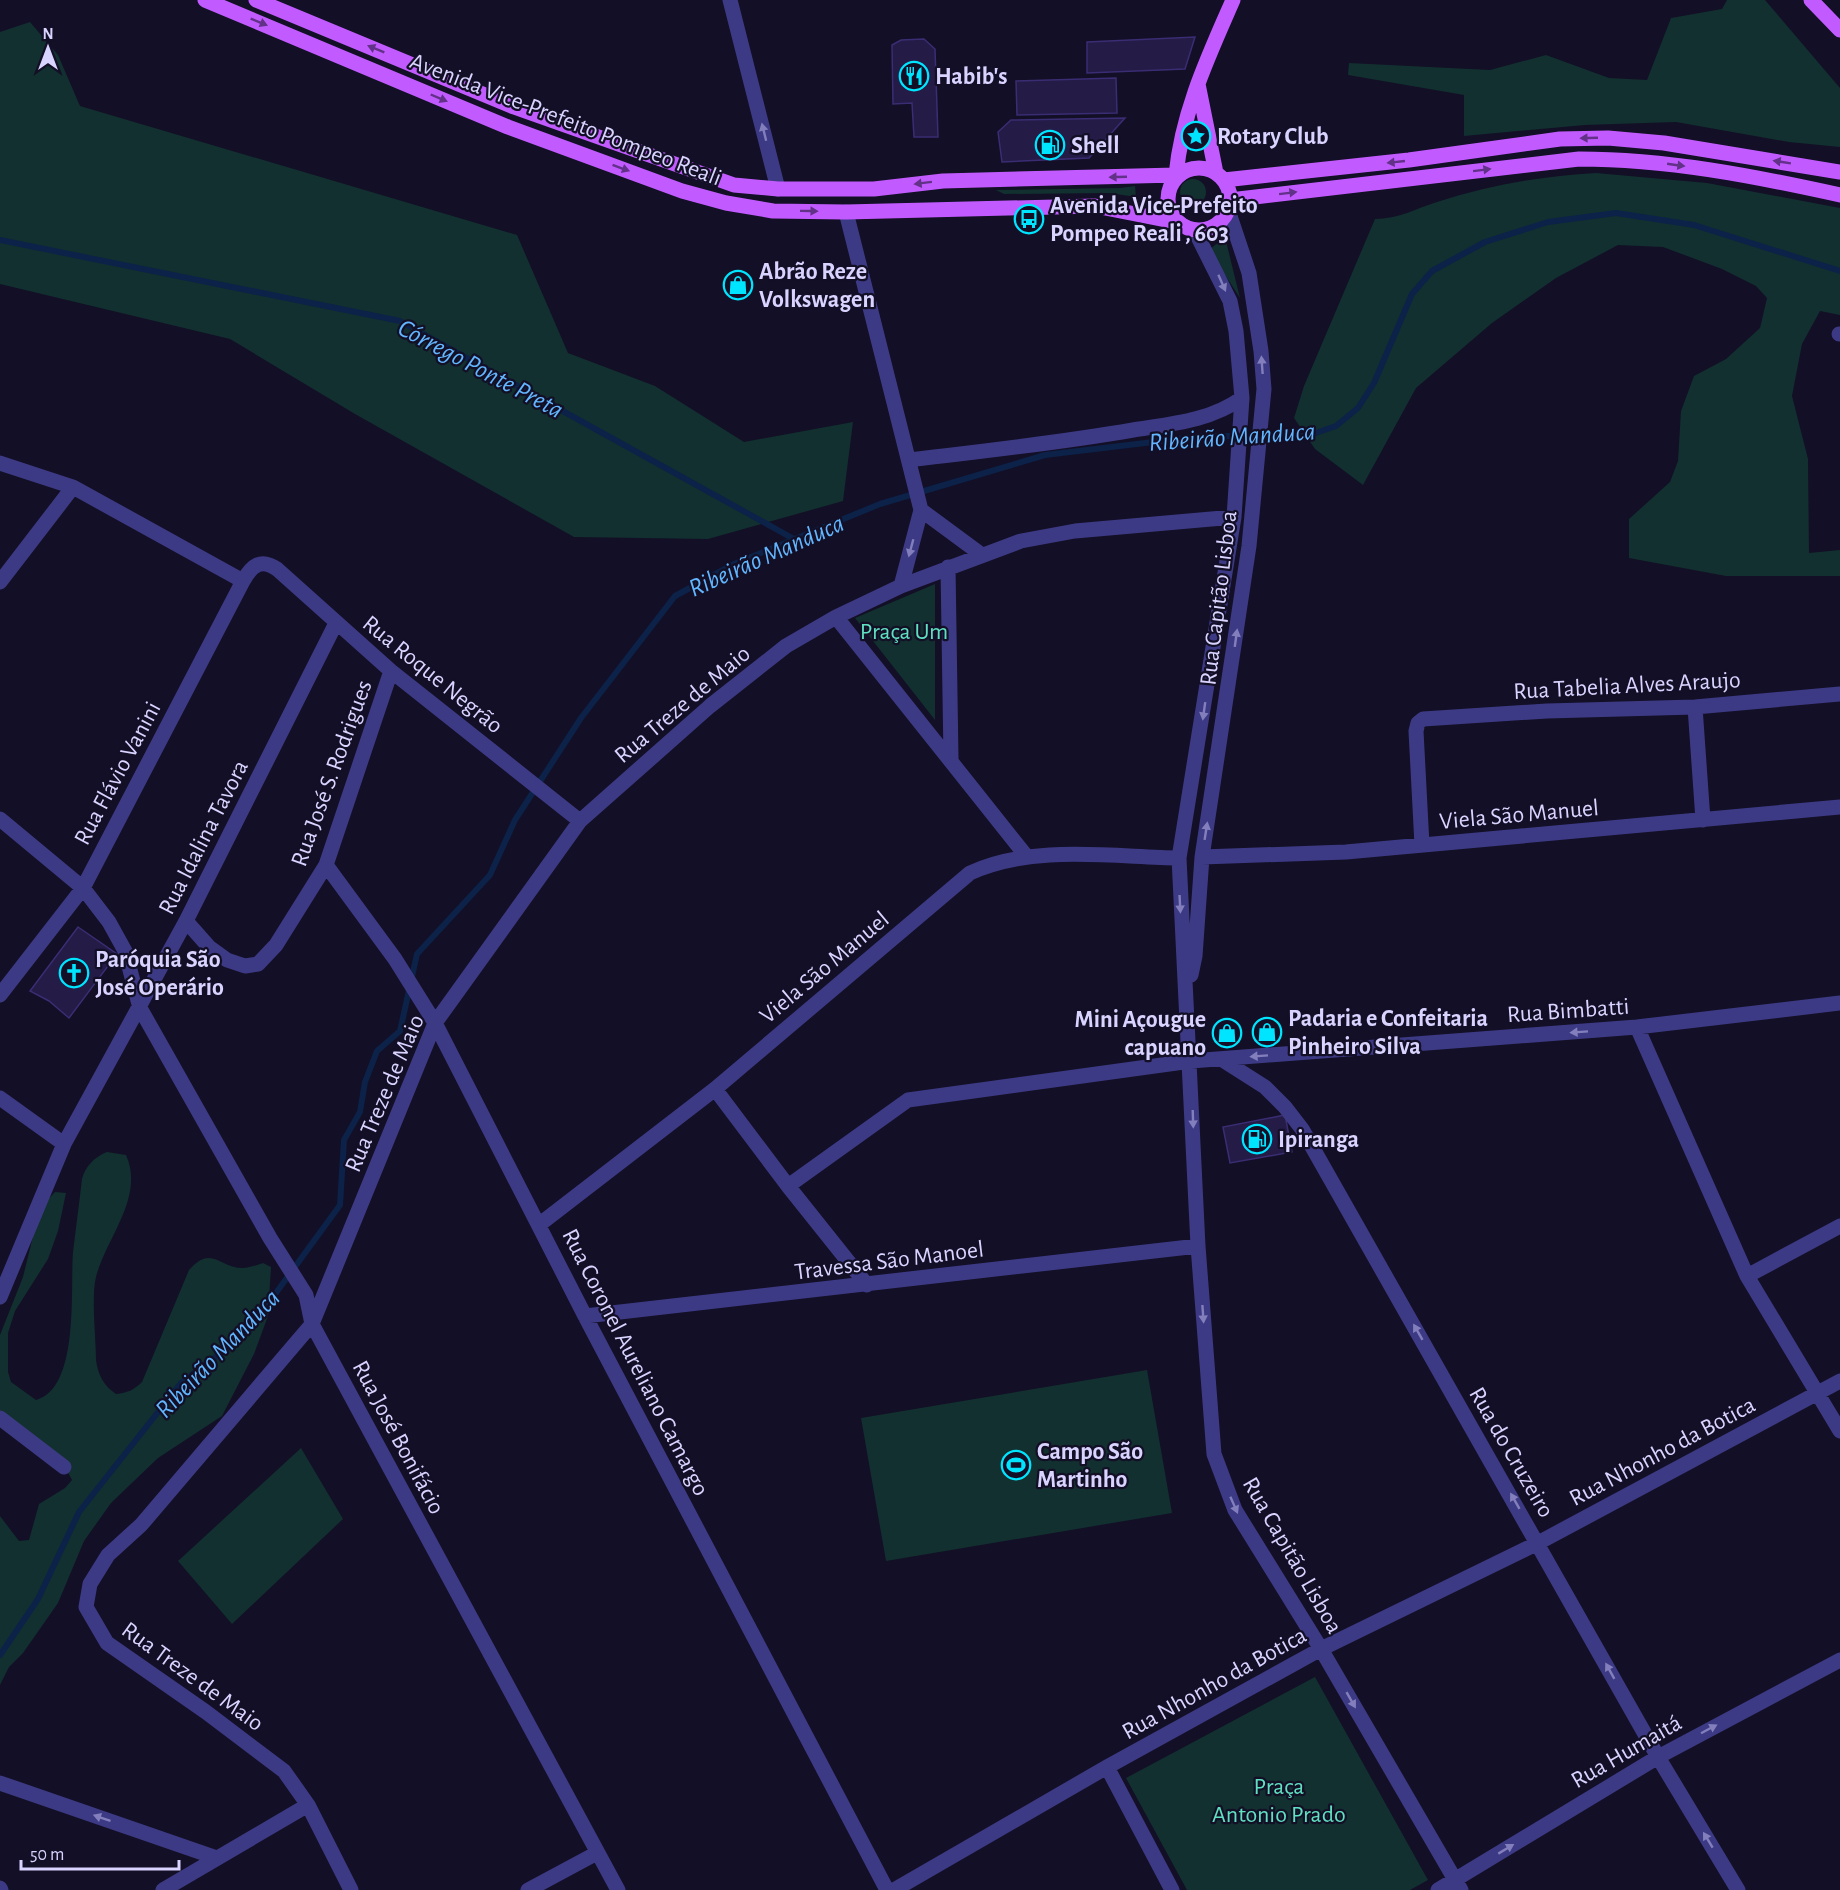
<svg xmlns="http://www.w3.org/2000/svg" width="1840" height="1890" viewBox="0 0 1840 1890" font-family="'Alegreya Sans',sans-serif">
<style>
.green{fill:#12302f}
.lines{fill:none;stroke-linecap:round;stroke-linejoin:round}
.stream{stroke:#0c2248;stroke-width:6}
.building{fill:#241b47;stroke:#3b2d73;stroke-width:1.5}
.minor{stroke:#3d3a85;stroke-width:15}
.major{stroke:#c25bff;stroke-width:15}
.oneway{fill:#623188}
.oneway2{fill:#837fbc}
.labels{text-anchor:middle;stroke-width:4.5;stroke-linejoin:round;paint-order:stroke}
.poi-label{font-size:24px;font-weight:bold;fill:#d9d4ff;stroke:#130f26;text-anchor:start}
.street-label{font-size:24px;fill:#d9d4ff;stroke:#130f26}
.park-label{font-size:24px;fill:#5fe0c0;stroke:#130f26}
.water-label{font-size:26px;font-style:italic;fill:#62b6ff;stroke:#130f26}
</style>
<rect width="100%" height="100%" fill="#130f26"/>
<path class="green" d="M 1727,0 L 1765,0 L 1840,88 L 1840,147 L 1789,142 L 1676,122 L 1585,125 L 1464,136 L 1464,95 L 1348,75 L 1349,63 L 1490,70 L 1546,55 L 1609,78 L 1647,80 L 1671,18 L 1722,9 Z
M 30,22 L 58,55 L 80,106 L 517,235 L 568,353 L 655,386 L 744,442 L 853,422 L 843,501 L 708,539 L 574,537 L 355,414 L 230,339 L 0,284 L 0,32 Z
M 1596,173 L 1707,183 L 1840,208 L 1840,315 L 1820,311 L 1802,344 L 1792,396 L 1808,459 L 1809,553 L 1840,550 L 1840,576 L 1726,576 L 1629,558 L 1629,519 L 1670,482 L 1678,461 L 1681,411 L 1694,376 L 1726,359 L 1760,328 L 1767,298 L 1756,286 L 1722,269 L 1663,247 L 1618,245 L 1556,278 L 1492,323 L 1416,388 L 1363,485 L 1315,449 L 1294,418 L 1304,386 L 1375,219 C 1398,219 1415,209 1437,202 C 1489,185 1542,176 1596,173 Z
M1180 192a13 13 0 1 1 26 0a13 13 0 1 1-26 0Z
M 1135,186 L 1136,197 L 1109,193 L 1004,194 L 996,190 L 1120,188 Z
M 1225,237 L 1240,298 L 1209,250 Z
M 935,584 L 935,720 L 855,618 Z
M 107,1152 L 126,1155 C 145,1197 106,1238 96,1277 C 91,1297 96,1338 96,1360 C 98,1375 104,1386 116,1394 C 127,1393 134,1390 142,1382 L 189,1270 C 212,1244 219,1268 243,1268 C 249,1268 257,1265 263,1263 L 271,1267 L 268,1316 L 254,1354 L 222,1416 L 158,1458 L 111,1503 L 84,1541 L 58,1603 L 23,1653 L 9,1667 L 0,1685 L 0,1516 L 19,1541 L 29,1540 L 39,1504 L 65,1488 L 72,1480 L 59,1456 L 0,1411 L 0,1335 L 23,1277 L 40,1208 L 55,1192 L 66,1193 L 58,1231 L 48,1259 L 15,1311 L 8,1333 L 8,1372 L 11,1382 L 36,1400 C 80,1388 70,1288 73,1252 C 76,1228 79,1204 82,1179 C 85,1167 94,1157 107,1152 Z
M 1147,1370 L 1172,1513 L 886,1561 L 861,1418 Z
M 301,1448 L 343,1519 L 232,1624 L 178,1561 Z
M 1315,1677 L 1428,1880 L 1410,1890 L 1187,1890 L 1126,1778 Z"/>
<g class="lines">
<path class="stream" d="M 0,240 L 400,321 L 794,539
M 0,1655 L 38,1599 L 79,1512 L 181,1383 L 233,1344 L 265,1308 L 340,1205 L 344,1140 L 360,1112 L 365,1082 L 377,1051 L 400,1031 L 417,954 L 490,875 L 515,820 L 581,718 L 675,596 L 734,564 L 880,504 L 1045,455 L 1203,436 L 1307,436 L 1336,426 L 1358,408 L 1374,383 L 1412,294 L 1432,271 L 1485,242 L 1548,222 L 1616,213 L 1694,225 L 1840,271"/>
</g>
<path class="building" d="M 1195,37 L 1185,69 L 1087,73 L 1087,42 Z
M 924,39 L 935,49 L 938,137 L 914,137 L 912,103 L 893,104 L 892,45 L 901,40 Z
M 1116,78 L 1117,113 L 1017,115 L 1016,81 Z
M 1125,118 L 1089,158 L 1002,162 L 998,132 L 1011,120 Z
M 78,927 L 117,954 L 69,1018 L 49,1001 L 30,991 Z
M 1285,1115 L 1292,1152 L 1230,1163 L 1223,1127 Z"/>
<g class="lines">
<path class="minor" d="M 730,0 L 778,189
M 846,212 L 921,510 L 901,586
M 1195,231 L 1230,301 L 1236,331 L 1242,398 L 1234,517 L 1179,858 L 1198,1246 L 1214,1454 L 1235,1510 L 1321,1649 L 1461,1890
M 1839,334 L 1840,334
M 909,460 C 984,451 1059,443 1133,430 C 1171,424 1210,421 1242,398
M 0,463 L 73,487 L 243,581
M 921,510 L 982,555
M 948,567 L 951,759
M 0,582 L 73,487
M 836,617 L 1027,857
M 1695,707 L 1703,820
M 0,819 L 83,888 L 109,922 L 125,951 L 140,1008 L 270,1238 L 306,1295 L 312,1324 L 618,1890
M 1422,845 L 1416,731 L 1418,723 L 1423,719 L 1547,711 L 1695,707 L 1840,694
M 1202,857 L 1346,852 L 1840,807
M 326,865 L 395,959 L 435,1023 L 585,1316 L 887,1890
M 186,921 L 209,947 L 227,960 L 245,966 L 258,964 L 276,945 L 326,865 L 391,671
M 1191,975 L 1195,956 L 1202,857 L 1249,546 L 1264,389 L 1261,351 L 1249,273 L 1228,210
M 0,995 L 83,888 L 243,581 C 252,565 261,558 277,569 L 391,671 L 580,821
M 1637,1027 L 1747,1276 L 1840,1431
M 1221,1059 L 1265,1087 L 1285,1107 L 1302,1129 L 1658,1757 L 1738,1890
M 715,1089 L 788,1186 L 867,1285
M 0,1098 L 64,1144
M 788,1186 L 908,1100 L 1191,1061 L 1637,1027 L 1840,1003
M 540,1224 L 715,1089 L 970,873 C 1033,844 1112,857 1179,858
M 1747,1276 L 1840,1226
M 0,1297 L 64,1144 L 186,921 L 336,623
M 585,1316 L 1198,1246
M 0,1418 L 64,1467
M 1107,1767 L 1172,1890
M 0,1783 L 217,1858
M 0,1888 L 1,1890
M 163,1890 L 308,1805
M 351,1890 L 308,1805 L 284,1771 L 206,1712 L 107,1643 L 86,1607 L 90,1584 L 108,1555 L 141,1525 L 312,1324 L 435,1023 L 580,821 L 710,706 L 786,646 L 836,617 L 901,586 L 1021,541 L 1075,531 L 1234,517
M 528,1890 L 597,1853
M 894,1890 L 1107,1767 L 1321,1649 L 1538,1543 L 1840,1381
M 1438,1890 L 1658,1757 L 1840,1660"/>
<path class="major" d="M 205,0 L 508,127 L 682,191 L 726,203 L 773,211 L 846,212 L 1095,206 L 1176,222
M 256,0 L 514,107 L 734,185 L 778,189 L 874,189 L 943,181 L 1176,175
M 1811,0 L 1840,30
M 1198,84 L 1216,173
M1168 199a31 31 0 1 1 62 0a31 31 0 1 1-62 0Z
M 1176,175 C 1182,112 1208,57 1233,0
M 1224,180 L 1409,160 L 1560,139 L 1608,138 L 1664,143 L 1840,172
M 1230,200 L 1579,159 C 1667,159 1754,176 1840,195"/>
</g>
<defs><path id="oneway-solid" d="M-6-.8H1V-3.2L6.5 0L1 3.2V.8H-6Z" transform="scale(1.5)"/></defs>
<g class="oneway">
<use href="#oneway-solid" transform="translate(259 22) rotate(22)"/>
<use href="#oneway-solid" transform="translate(376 49) rotate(-158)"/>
<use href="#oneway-solid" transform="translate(439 98) rotate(23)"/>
<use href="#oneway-solid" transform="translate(1589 138) rotate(178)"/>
<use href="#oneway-solid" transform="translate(1396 162) rotate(174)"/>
<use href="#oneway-solid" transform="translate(1782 162) rotate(-171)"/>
<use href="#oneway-solid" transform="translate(1676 165) rotate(8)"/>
<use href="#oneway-solid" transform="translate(621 168) rotate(20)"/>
<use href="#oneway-solid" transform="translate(1482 170) rotate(-7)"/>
<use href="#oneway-solid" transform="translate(1118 177) rotate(178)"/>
<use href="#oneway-solid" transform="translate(923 183) rotate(173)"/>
<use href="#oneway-solid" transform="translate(1288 193) rotate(-7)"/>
<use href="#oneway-solid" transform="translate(809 211) rotate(1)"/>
</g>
<g class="oneway2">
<use href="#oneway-solid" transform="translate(764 132) rotate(-104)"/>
<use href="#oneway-solid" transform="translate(1222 283) rotate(66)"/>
<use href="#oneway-solid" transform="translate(1262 365) rotate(-94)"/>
<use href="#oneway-solid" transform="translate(911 548) rotate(105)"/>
<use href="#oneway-solid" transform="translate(1236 638) rotate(-82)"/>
<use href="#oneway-solid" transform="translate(1204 711) rotate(98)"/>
<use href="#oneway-solid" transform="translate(1206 831) rotate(-81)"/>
<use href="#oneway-solid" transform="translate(1180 904) rotate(87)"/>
<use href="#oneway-solid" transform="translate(1579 1032) rotate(176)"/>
<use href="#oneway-solid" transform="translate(1259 1056) rotate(176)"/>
<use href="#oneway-solid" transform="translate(1193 1119) rotate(88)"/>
<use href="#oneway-solid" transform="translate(1203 1314) rotate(86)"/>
<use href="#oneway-solid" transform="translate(1418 1332) rotate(-120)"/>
<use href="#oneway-solid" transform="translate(1515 1501) rotate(-120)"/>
<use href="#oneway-solid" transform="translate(1234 1505) rotate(66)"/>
<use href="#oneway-solid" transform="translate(1610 1671) rotate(-119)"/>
<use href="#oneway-solid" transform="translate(1351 1700) rotate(60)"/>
<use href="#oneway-solid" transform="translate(1709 1729) rotate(-28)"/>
<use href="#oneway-solid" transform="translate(102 1818) rotate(-161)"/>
<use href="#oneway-solid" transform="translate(1708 1840) rotate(-121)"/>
<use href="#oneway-solid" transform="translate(1506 1849) rotate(-31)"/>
</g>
<defs>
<g id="restaurant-ring" transform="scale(1.5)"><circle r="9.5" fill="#130f26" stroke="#00e5ff" stroke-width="1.5"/><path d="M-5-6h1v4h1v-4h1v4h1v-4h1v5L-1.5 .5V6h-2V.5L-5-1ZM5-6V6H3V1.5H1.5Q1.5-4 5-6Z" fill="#00e5ff"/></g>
<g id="sight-ring" transform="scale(1.5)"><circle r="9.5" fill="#130f26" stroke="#00e5ff" stroke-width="1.5"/><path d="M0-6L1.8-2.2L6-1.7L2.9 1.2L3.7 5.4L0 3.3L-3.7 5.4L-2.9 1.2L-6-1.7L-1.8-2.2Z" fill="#00e5ff"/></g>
<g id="fuel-ring" transform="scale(1.5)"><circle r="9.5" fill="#130f26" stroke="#00e5ff" stroke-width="1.5"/><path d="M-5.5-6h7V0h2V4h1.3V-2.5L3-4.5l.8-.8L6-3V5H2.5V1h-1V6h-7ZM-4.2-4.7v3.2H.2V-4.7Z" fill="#00e5ff"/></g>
<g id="bus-ring" transform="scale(1.5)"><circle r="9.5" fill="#130f26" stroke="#00e5ff" stroke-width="1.5"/><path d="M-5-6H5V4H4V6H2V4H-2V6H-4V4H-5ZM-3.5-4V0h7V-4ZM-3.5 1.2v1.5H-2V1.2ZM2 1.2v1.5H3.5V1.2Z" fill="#00e5ff"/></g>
<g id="shop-ring" transform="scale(1.5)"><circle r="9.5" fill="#130f26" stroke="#00e5ff" stroke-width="1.5"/><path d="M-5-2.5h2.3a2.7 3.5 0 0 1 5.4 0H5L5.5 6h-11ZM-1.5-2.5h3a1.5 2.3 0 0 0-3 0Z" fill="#00e5ff"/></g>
<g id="church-ring" transform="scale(1.5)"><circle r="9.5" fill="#130f26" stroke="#00e5ff" stroke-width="1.5"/><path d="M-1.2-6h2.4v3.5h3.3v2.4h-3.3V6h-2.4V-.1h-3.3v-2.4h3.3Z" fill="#00e5ff"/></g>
<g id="stadium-ring" transform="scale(1.5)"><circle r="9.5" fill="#130f26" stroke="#00e5ff" stroke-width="1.5"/><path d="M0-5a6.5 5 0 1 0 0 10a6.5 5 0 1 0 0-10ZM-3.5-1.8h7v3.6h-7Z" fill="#00e5ff"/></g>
</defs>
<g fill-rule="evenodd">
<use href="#restaurant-ring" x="914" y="76"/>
<use href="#sight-ring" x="1196" y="136"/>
<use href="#fuel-ring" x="1050" y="145"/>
<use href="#bus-ring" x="1029" y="219"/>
<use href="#shop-ring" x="738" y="285"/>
<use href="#church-ring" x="74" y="973"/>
<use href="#shop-ring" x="1267" y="1032"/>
<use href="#shop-ring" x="1227" y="1033"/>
<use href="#fuel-ring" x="1257" y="1139"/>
<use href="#stadium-ring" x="1016" y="1465"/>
</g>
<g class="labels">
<g class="poi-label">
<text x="935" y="84">Habib's</text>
<text x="1217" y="144">Rotary Club</text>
<text x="1071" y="153">Shell</text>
<text x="1050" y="213">Avenida Vice-Prefeito<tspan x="1050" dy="28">Pompeo Reali , 603</tspan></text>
<text x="759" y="279">Abrão Reze<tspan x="759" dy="28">Volkswagen</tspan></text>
<text x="95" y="967">Paróquia São<tspan x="95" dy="28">José Operário</tspan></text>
<text x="1288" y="1026">Padaria e Confeitaria<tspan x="1288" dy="28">Pinheiro Silva</tspan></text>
<text x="1206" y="1027" text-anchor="end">Mini Açougue<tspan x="1206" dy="28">capuano</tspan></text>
<text x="1278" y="1147">Ipiranga</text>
<text x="1037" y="1459">Campo São<tspan x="1037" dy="28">Martinho</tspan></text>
</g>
<g class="street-label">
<text transform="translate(566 119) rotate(21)" y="8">Avenida Vice-Prefeito Pompeo Reali</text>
<text transform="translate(1218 598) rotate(-83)" y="8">Rua Capitão Lisboa</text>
<text transform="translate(433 674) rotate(39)" y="8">Rua Roque Negrão</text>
<text transform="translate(1627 685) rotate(-3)" y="8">Rua Tabelia Alves Araujo</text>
<text transform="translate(682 704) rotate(-40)" y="8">Rua Treze de Maio</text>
<text transform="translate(117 773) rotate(-62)" y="8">Rua Flávio Vanini</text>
<text transform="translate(331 773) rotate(-70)" y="8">Rua José S. Rodrigues</text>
<text transform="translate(1519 814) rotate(-5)" y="8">Viela São Manuel</text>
<text transform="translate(203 837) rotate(-63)" y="8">Rua Idalina Tavora</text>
<text transform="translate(824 967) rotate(-40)" y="8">Viela São Manuel</text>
<text transform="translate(1568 1010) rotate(-4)" y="8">Rua Bimbatti</text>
<text transform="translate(384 1093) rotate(-67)" y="8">Rua Treze de Maio</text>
<text transform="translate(889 1260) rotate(-7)" y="8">Travessa São Manoel</text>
<text transform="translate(636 1362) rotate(63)" y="8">Rua Coronel Aureliano Camargo</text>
<text transform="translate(399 1437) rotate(62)" y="8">Rua José Bonifácio</text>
<text transform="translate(1662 1451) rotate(-28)" y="8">Rua Nhonho da Botica</text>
<text transform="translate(1512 1452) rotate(60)" y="8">Rua do Cruzeiro</text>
<text transform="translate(1293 1555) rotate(60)" y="8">Rua Capitão Lisboa</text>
<text transform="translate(193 1676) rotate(36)" y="8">Rua Treze de Maio</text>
<text transform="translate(1214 1683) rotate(-29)" y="8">Rua Nhonho da Botica</text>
<text transform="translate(1626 1751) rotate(-30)" y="8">Rua Humaitá</text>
</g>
<g class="park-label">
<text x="904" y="639">Praça Um</text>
<text x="1279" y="1794">Praça<tspan x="1279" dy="28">Antonio Prado</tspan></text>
</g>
<g class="water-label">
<text transform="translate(481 368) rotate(28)" y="9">Córrego Ponte Preta</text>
<text transform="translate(1232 436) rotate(-4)" y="9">Ribeirão Manduca</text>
<text transform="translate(766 555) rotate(-24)" y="9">Ribeirão Manduca</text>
<text transform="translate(217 1353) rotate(-46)" y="9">Ribeirão Manduca</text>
</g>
</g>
<g transform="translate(48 48)" stroke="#130f26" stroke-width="4.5" paint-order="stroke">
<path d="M0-4.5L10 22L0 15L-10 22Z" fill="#d9d4ff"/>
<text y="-9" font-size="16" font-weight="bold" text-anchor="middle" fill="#d9d4ff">N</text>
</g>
<path d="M21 1860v9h158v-9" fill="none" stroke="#d9d4ff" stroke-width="3"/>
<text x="30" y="1860" font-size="18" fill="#d9d4ff" stroke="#130f26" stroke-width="4.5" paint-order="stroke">50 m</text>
</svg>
